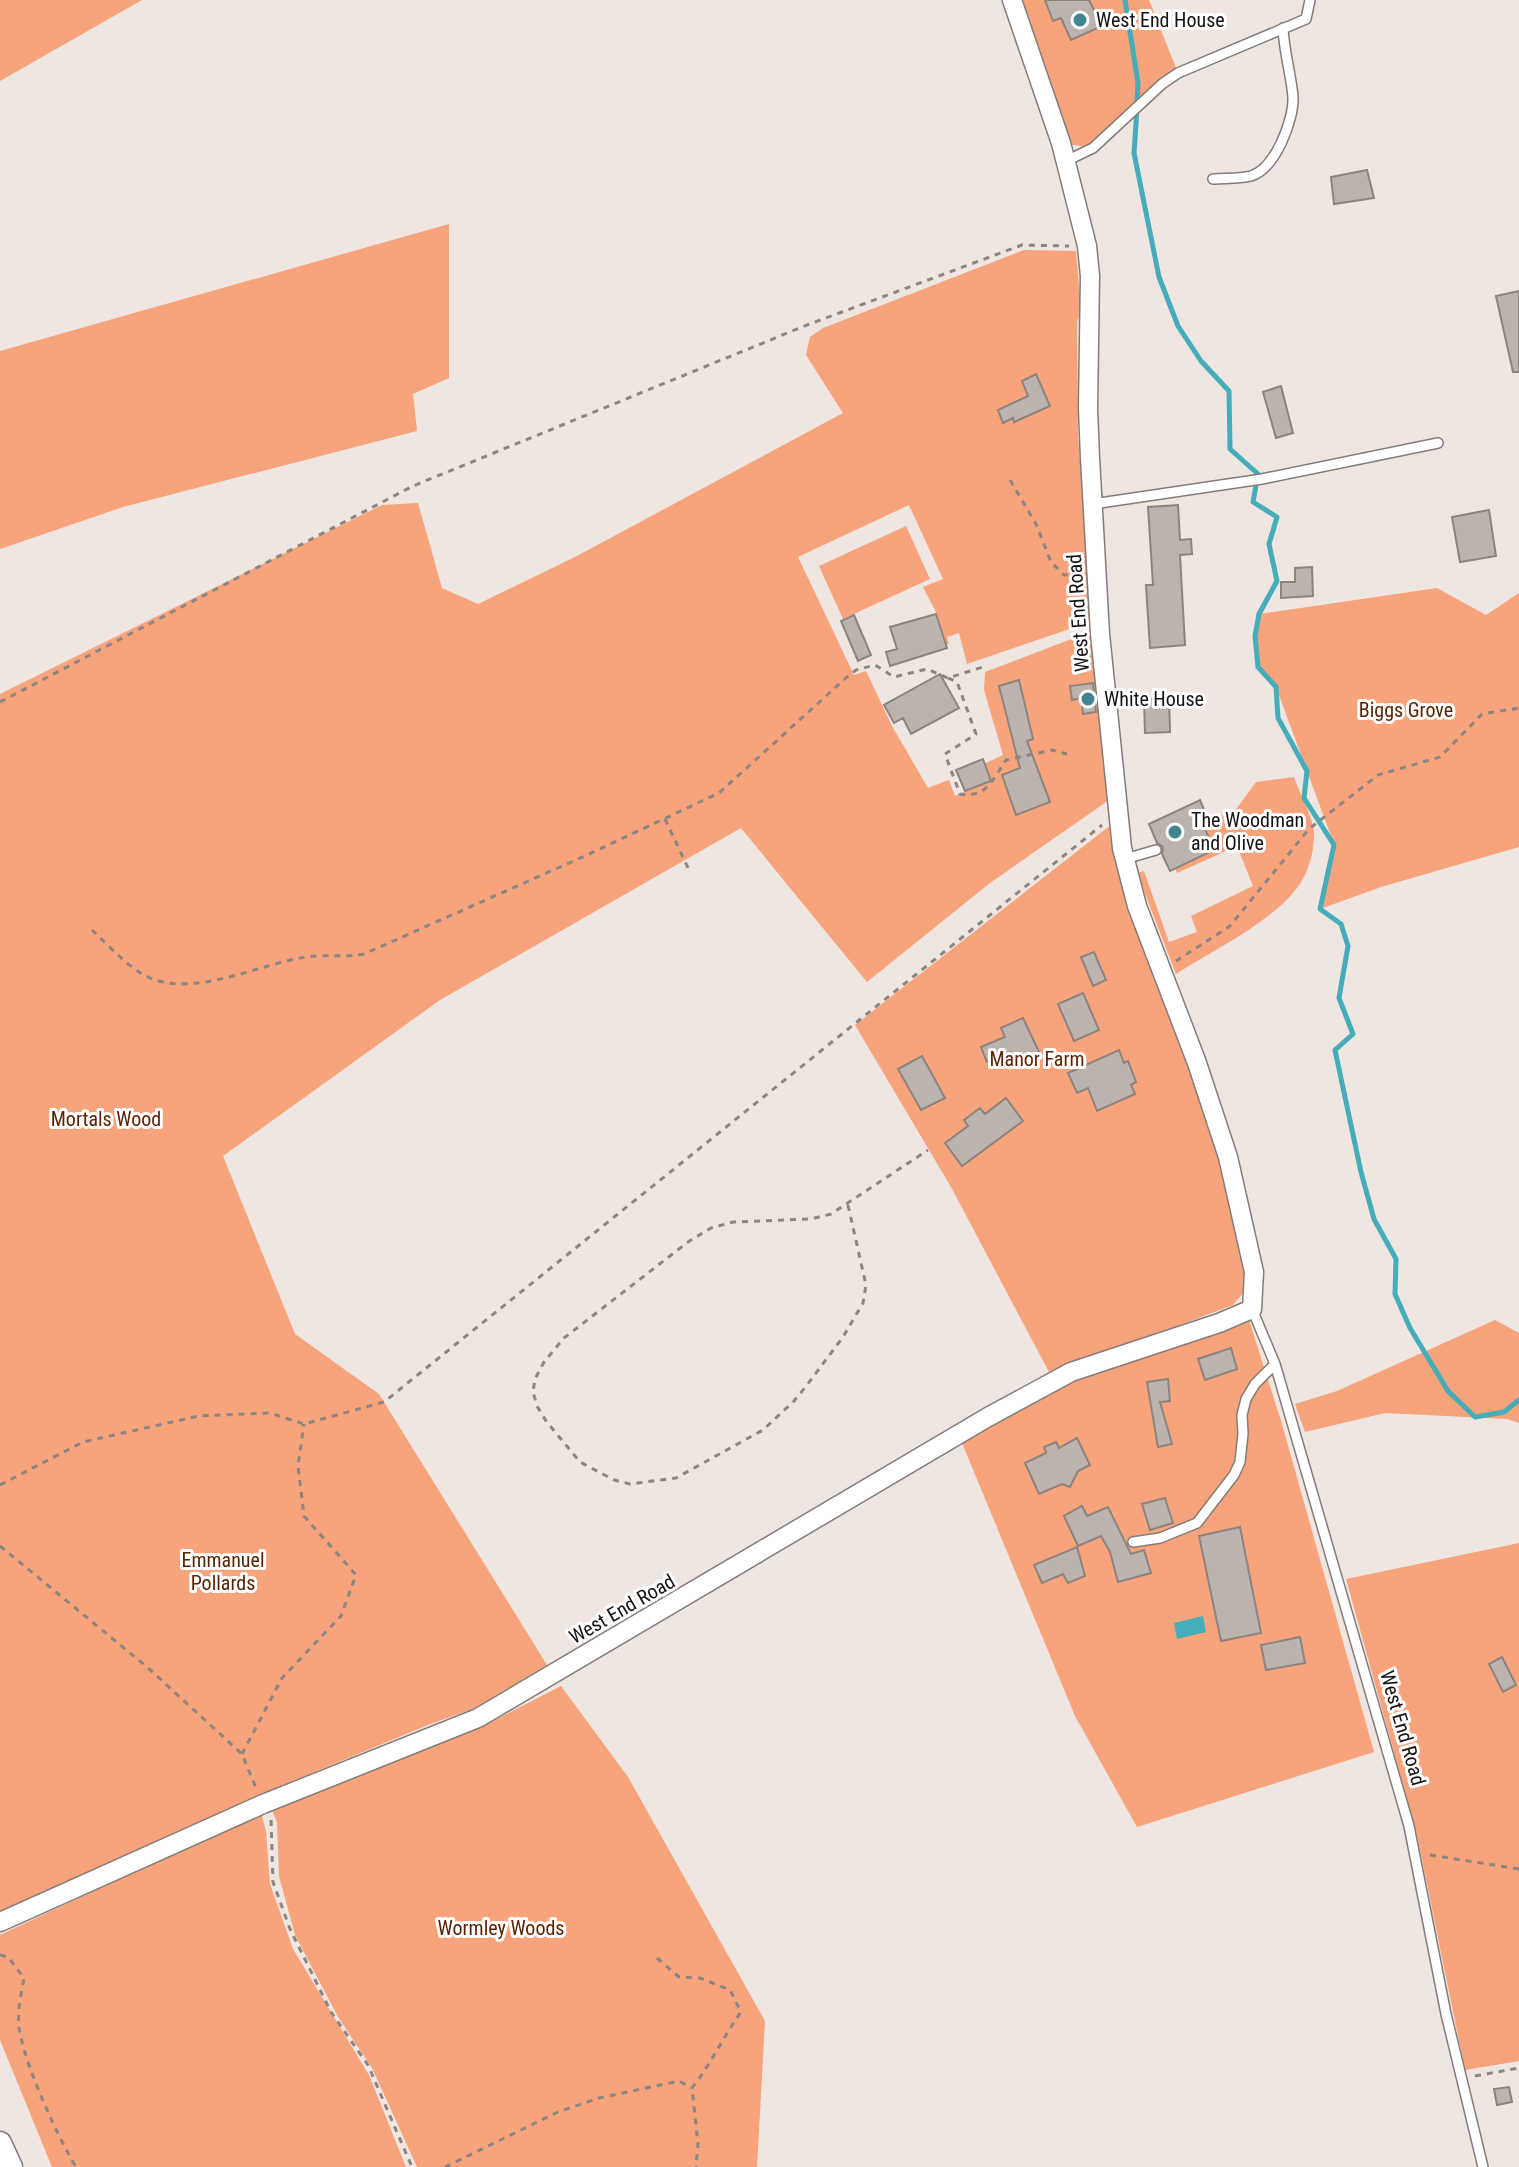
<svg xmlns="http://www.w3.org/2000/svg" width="1519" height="2167" viewBox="0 0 1519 2167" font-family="'Roboto Condensed',sans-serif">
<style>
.green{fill:#f7a37b}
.water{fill:#44adb9}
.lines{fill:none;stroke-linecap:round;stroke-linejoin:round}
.stream{stroke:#44adb9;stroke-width:5}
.building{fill:#bcb3af;stroke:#8c837f;stroke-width:2}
.service-casing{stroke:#857c79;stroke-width:12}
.minor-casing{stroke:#857c79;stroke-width:21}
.tertiary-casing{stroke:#857c79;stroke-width:25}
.path{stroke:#8c8582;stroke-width:3;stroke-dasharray:6 6;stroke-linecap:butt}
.service{stroke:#fff;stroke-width:9}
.minor{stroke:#fff;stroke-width:18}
.tertiary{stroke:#fff;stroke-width:22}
.poi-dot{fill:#3e858d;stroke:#fff;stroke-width:3}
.labels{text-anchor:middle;stroke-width:6;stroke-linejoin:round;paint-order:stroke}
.poi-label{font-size:20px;fill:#151210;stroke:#fff;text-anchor:start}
.street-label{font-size:20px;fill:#151210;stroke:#fff}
.park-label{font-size:20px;fill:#592303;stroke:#fff}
</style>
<rect width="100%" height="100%" fill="#efe5e1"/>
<path class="green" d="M 0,0 L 142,0 L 0,81 Z
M 1012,0 L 1149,0 L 1178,73 L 1093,148 L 1061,143 Z
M 449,224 L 449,378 L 413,394 L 417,431 L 123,507 L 0,549 L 0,351 Z
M 1024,250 L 1076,251 L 1081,311 L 1077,322 L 1078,437 L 1093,621 L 967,664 L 959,633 L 947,637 L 949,644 L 937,647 L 945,642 L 937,614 L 923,587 L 943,579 L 909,505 L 798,557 L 854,675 L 866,671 L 892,726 L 928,788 L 949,780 L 955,796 L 991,781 L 984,764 L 1003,755 L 984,690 L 985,672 L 1095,630 L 1109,800 L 990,883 L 867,982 L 741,828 L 440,1000 L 223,1156 L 295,1334 L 379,1394 L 547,1665 L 475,1708 L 428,1725 L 254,1797 L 0,1914 L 0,694 L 382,505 L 418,503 L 442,588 L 478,604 L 575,557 L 843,413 L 806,355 L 810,337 L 823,328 Z
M 906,526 L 930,579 L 843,619 L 819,566 Z
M 1437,588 L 1486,615 L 1519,593 L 1519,847 L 1381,887 L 1320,909 L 1334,844 L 1276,687 L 1258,667 L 1255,636 L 1259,614 Z
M 1294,777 C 1299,792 1315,821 1314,835 C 1314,853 1308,874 1297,888 C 1270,923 1214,950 1176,974 L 1137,873 L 1144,871 L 1169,942 L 1197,932 L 1191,916 L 1253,886 L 1237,846 L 1177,873 L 1175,868 L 1214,850 L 1208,837 L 1196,828 L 1237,808 L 1256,782 Z
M 1112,824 L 1170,1014 L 1220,1152 L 1248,1276 L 1243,1293 L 1233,1305 L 1050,1374 L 951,1187 L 855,1025 Z
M 1249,1320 L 1282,1424 L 1374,1752 L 1137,1827 L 1075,1716 L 962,1443 L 1024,1404 L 1069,1383 Z
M 1495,1320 L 1519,1333 L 1519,1423 L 1507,1419 L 1385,1413 L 1305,1432 L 1295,1404 L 1337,1391 Z
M 1519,1543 L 1519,2061 L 1465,2070 L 1417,1835 L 1346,1579 Z
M 561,1686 L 628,1777 L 765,2021 L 757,2167 L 417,2167 L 372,2068 L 338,2017 L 295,1935 L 279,1876 L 277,1822 L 272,1810 L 483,1726 Z
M 261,1813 L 266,1831 L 270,1884 L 293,1949 L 369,2075 L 406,2167 L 52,2167 L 0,2040 L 0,1935 Z"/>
<path class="water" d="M 1203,1616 L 1206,1632 L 1177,1639 L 1174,1623 Z"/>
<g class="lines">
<path class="stream" d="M 1125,0 L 1138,83 L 1137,104
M 1137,109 L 1134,153 L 1159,277 L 1178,326 L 1201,361 L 1229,391 L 1230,449 L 1258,474 L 1253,502 L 1277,517 L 1269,544 L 1277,581 L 1259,614 L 1255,636 L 1258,667 L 1276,687 L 1278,718 L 1307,771 L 1304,798 L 1334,845 L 1320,909 L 1341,924 L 1348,946 L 1339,998 L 1353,1034 L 1335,1050 L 1361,1172 L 1374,1219 L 1396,1259 L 1395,1294 L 1410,1328 L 1448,1391 L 1475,1417 L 1504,1412 L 1519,1400"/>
</g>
<path class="building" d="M 1045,0 L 1089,0 L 1102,26 L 1071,40 L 1061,18 L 1053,21 Z
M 1367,170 L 1374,198 L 1334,204 L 1331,177 Z
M 1519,291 L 1519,372 L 1513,372 L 1496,296 Z
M 1036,374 L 1050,406 L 1014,422 L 1013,418 L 1003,423 L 998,410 L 1028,396 L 1022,381 Z
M 1281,386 L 1293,433 L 1276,438 L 1263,392 Z
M 1178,505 L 1180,540 L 1191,539 L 1192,554 L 1180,555 L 1185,645 L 1150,648 L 1146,585 L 1153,585 L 1148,507 Z
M 1489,510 L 1496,556 L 1460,562 L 1452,517 Z
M 1312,567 L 1313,596 L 1281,598 L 1281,582 L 1295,582 L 1295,568 Z
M 936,614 L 947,648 L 890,666 L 886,652 L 897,649 L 890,627 Z
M 854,615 L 871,655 L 858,661 L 841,621 Z
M 940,674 L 959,708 L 911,734 L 903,718 L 894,723 L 884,705 Z
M 1019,680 L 1033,739 L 1027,741 L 1050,802 L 1016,815 L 1002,775 L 1020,768 L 999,686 Z
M 1093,683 L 1096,712 L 1083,714 L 1081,698 L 1072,700 L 1070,686 Z
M 1169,698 L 1170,732 L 1145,733 L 1144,699 Z
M 983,759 L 991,781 L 965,791 L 956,770 Z
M 1200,800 L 1209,822 L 1203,824 L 1214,850 L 1170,871 L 1162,854 L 1163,847 L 1157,843 L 1149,824 Z
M 1094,952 L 1106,980 L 1093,986 L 1081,957 Z
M 1083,993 L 1099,1030 L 1074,1041 L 1058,1004 Z
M 1023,1018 L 1041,1056 L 1018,1067 L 1011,1052 L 987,1062 L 981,1047 L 1005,1037 L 1001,1028 Z
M 1119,1050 L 1124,1063 L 1128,1061 L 1136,1082 L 1131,1085 L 1135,1094 L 1097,1111 L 1088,1088 L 1077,1093 L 1068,1073 Z
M 922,1056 L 945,1098 L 921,1110 L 898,1069 Z
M 1006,1098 L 1023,1121 L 962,1166 L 945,1143 L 968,1126 L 964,1120 L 980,1108 L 985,1114 Z
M 1231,1348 L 1237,1369 L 1205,1380 L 1198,1359 Z
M 1168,1379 L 1170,1401 L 1160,1402 L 1172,1444 L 1158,1447 L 1147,1382 Z
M 1077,1438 L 1090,1465 L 1078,1471 L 1070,1487 L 1062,1484 L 1039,1494 L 1025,1463 L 1046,1453 L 1044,1447 L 1056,1442 L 1059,1448 Z
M 1165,1498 L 1173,1523 L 1150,1530 L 1142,1504 Z
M 1082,1506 L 1087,1516 L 1108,1507 L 1131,1554 L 1144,1550 L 1151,1573 L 1118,1582 L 1110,1552 L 1101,1536 L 1078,1546 L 1064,1516 Z
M 1240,1527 L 1261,1633 L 1221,1641 L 1199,1536 Z
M 1077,1547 L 1085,1576 L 1068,1583 L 1063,1574 L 1042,1583 L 1034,1565 Z
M 1300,1637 L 1305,1663 L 1266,1670 L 1261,1645 Z
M 1502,1657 L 1516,1685 L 1503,1692 L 1489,1664 Z
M 1509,2087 L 1512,2102 L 1497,2105 L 1494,2089 Z"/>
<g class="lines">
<g class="service-casing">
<path id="service" d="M 1066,161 L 1093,148 L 1162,84 L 1178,73 L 1306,19 L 1310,0
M 1213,179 C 1225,178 1239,179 1251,176 C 1275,169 1294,120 1293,97 C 1291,74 1284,52 1283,28
M 1093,504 L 1262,479 L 1438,443
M 1125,859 L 1156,850
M 1252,1309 L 1275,1364 L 1409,1826 L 1446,2014 L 1483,2167
M 1133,1542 L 1160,1538 L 1197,1523 L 1234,1475 L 1240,1462 L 1243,1434 L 1242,1415 L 1246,1399 L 1255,1384 L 1275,1364"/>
</g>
<g class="minor-casing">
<path id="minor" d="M 0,1922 L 263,1804 L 478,1718 L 988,1417 L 1071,1372 L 1219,1323 L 1252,1309 L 1254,1272 L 1228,1157 L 1197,1063 L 1137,906 L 1122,848 L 1100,634 L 1090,458 L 1088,408 L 1090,276 L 1087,246 L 1061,143 L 1012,0"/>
</g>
<g class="tertiary-casing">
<path id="tertiary" d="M 0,2143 L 11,2167"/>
</g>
<path class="path" d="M 1010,480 L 1036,524 L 1051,562 L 1064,575 L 1078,575
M 948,678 L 957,682 L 976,734 L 945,754 L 960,794 C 987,799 994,777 1006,760 L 1052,750 L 1067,754
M 0,702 L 413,486 L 807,325 L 1022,245 L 1069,246
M 665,819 L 689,870
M 92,930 C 108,945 125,964 144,975 C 192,1002 264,960 315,956 C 332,955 347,957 364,954 L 587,855 L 719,793 L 847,677 L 856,670 L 875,665 L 894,677 L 927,669 L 948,678 L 983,667
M 1176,961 L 1230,926 L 1309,829 L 1378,775 L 1440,757 L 1482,714 L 1519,708
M 848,1205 L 866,1285 L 863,1303 L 843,1337 L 807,1385 L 794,1401 L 763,1430 L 676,1478 L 630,1484 L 614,1480 L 580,1462 L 546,1421 L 537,1406 L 533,1392 L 535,1379 L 544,1362 L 564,1338 L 688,1242 L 711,1228 L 733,1222 L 811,1219 L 831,1214 L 928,1150
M 0,1485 L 83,1442 L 199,1416 L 270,1413 L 304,1424 L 384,1402 L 1102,825
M 0,1546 L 147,1667 L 242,1754 L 256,1788
M 242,1754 L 282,1678 L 341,1616 L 356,1575 L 304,1516 L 298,1466 L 304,1424
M 271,1820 L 273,1882 L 290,1929 L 331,2012 L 368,2065 L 412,2167
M 1430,1855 L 1519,1869
M 0,1955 L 8,1957 L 24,1978 C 21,1994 17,2011 19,2028 C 25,2065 56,2134 76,2167
M 657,1958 L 679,1977 L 700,1978 L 730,1990 L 741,2012 C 723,2037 711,2064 692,2088 L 698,2144 L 696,2167
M 1475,2076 L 1519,2068
M 445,2167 L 558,2112 L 599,2098 L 679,2081 L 691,2088"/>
<use href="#service" class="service"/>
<use href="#minor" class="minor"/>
<use href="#tertiary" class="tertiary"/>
</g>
<g class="poi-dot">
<circle cx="1080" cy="20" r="8"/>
<circle cx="1088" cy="699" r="8"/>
<circle cx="1175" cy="832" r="8"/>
</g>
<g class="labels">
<g class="poi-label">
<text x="1096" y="27">West End House</text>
<text x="1104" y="706">White House</text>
<text x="1191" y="827">The Woodman<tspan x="1191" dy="23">and Olive</tspan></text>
</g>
<g class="street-label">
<text transform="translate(1078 613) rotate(-94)" y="7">West End Road</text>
<text transform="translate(622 1609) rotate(-30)" y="7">West End Road</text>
<text transform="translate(1403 1728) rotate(74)" y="7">West End Road</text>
</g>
<g class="park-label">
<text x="1406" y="717">Biggs Grove</text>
<text x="1037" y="1066">Manor Farm</text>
<text x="106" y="1126">Mortals Wood</text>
<text x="223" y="1567">Emmanuel<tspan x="223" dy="23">Pollards</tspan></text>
<text x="501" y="1935">Wormley Woods</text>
</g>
</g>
</svg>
